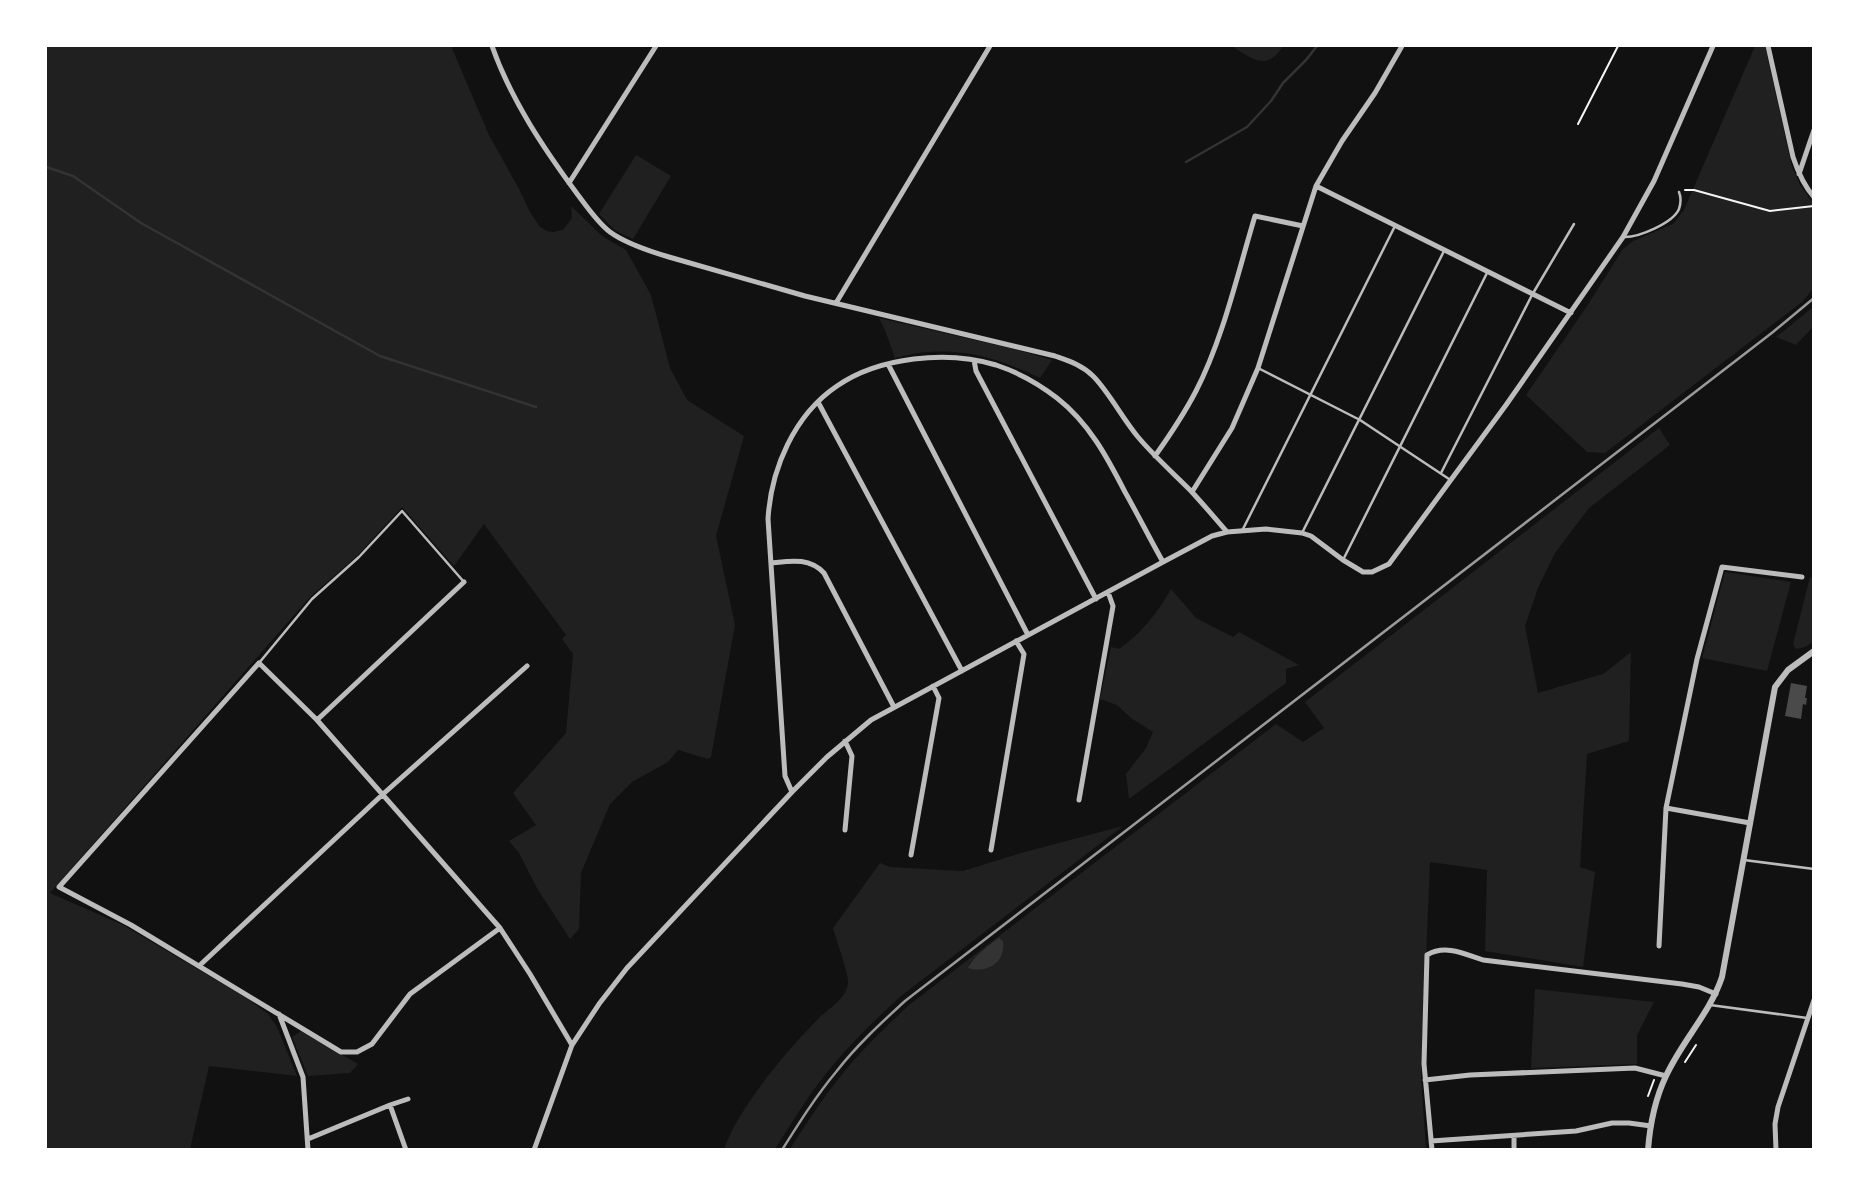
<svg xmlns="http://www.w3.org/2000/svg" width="1859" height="1195" viewBox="0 0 1859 1195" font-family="Jost,sans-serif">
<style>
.green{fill:#202020;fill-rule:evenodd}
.water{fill:#333}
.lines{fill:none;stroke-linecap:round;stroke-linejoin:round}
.stream{stroke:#333;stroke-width:2.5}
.building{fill:#4a4a4a}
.path{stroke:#f5f5f5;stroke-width:2}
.service{stroke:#bcbcbc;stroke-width:2.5}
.minor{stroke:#bcbcbc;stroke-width:5}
.tertiary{stroke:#bcbcbc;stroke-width:6}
.rail{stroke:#9a9a9a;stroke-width:2.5}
</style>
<rect width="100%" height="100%" fill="#111"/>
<path class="green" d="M 46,46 L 451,46 L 489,135 L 519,189 L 530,212 L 540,227 L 547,231 L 553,232 L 563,230 L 572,218 L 571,206 L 602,236 L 626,250 L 651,295 L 670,368 L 687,400 L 744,436 L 716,536 L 735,625 L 711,757 L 708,759 L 678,750 L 668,762 L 632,782 L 610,804 L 581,873 L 579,929 L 570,939 L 538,890 L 519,853 L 509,841 L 536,825 L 513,793 L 566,733 L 573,654 L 562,639 L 566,635 L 484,524 L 454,566 L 402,507 L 357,556 L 310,597 L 50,893 L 123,925 L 248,999 L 268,1014 L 277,1027 L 297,1076 L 209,1066 L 190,1149 L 46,1149 Z
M 1232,46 L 1283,46 C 1267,72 1252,59 1232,46 Z
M 1755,46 L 1765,46 L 1792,167 L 1800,185 L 1813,203 L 1813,289 L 1802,302 L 1605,453 L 1587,452 L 1526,395 L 1585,309 L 1623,249 L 1633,241 L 1673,224 L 1684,210 Z
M 636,155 L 671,176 L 633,239 L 616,231 L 599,214 Z
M 1813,307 L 1813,327 L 1796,345 L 1776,337 Z
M 879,318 L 1014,349 L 1052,360 L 1040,378 C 1002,360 970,349 928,352 C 917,352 905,356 895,358 L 885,330 Z
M 1659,428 L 1670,445 L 1589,508 L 1555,553 L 1538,588 L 1525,626 L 1538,693 L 1603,674 L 1631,652 L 1629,741 L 1587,754 L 1580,867 L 1595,872 L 1583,967 L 1485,951 L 1487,870 L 1430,862 L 1421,1078 L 1426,1149 L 789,1150 C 806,1125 821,1100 840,1077 C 860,1051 885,1028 909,1005 L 1276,724 L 1303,742 L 1324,728 L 1305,702 ZM 986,947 L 990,968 L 969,964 Z
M 1725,572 L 1791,582 L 1767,671 L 1702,658 Z
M 1810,577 L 1814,578 L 1813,642 L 1805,647 L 1796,649 L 1793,644 Z
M 1171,589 L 1196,618 L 1233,637 L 1239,632 L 1299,665 L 1286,669 L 1286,683 L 1129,799 L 1126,774 L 1146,748 L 1153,732 L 1131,718 L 1117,705 L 1100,699 L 1111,647 L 1119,649 C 1141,634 1158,612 1171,589 Z
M 1123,826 L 901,996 C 877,1018 854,1040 833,1065 C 811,1091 793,1121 775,1149 L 724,1149 C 739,1107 787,1050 819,1018 C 830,1007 848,998 848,981 C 848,972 836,939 833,928 L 880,863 L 890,867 L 963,871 L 1021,853 Z
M 1535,989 L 1654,1002 L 1637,1035 L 1637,1064 L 1531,1068 Z
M 301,1031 L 358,1064 L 350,1073 L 308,1076 L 292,1037 Z"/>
<path class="water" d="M 999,938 L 1003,941 C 1006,962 988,974 968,968 C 974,955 988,946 999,938 Z"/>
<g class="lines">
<path class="stream" d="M 1186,162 L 1247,127 L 1271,101 L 1283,83 L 1306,60 L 1317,46
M 46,167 L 73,176 L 141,223 L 380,356 L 536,407"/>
</g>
<path class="building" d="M 1791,683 L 1807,686 L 1805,698 L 1807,698 L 1806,705 L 1803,704 L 1801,719 L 1785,716 Z"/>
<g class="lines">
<path class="path" d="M 1578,124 L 1618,46
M 1685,190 L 1694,190 L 1770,211 L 1814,206
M 1685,1062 L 1696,1045
M 1648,1096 L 1654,1080"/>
<path class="service" d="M 1623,237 C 1638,238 1673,223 1679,209 C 1681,203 1681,197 1679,192
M 1258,368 L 1360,420 L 1449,479
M 1441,473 L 1532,295 L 1574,224
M 1243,529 L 1395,226
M 1302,533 L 1444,251
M 1343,560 L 1487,273
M 259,663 L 312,599 L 359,557 L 402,511 L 464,582
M 1744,860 L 1814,869
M 1710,1005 L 1807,1018"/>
<path class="minor" d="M 492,46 C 511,100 544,149 578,195 C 587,207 598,223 610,232 C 625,243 652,252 669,257 L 805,296 L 1055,356 C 1069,361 1082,365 1093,376 C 1109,392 1122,418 1138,437 C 1154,456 1173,473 1191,491 C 1203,504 1215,518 1227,532
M 1768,46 L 1793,157 C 1798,172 1804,186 1814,197
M 1799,174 L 1814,130
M 569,183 L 656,46
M 1316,186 L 1571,313
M 836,303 L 990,46
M 974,360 L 976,371 L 1096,599
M 888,364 L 1028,635
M 818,402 L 962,671
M 1155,456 C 1170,435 1184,414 1196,391 C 1223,339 1238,272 1255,216 L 1303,226
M 1192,492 L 1232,428 L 1258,368 L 1316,186 L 1342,141 L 1375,93 L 1402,46
M 771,563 C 790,561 809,557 824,573 L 894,707
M 317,720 L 464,582
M 792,792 L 785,776 L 768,519 C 771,469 794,415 837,386 C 879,357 947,350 996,365 C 1017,372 1039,384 1057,398 C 1089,423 1107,457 1125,492 C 1138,515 1150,539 1163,562
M 1079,800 L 1113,606 L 1108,592
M 1666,808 L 1750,823
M 845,830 L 852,756 L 845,741
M 991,850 L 1024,654 L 1016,641
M 911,855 L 939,698 L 933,686
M 500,928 L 410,994 L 372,1044 L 357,1052 L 341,1052 L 131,925 L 59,887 L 259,663 L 317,720 L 500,928 L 530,974 L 572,1045
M 1659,946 L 1666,808 L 1697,659 L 1722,567 L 1802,577
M 199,966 L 382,795 L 527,666
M 279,1014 L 303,1077 L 308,1150
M 1425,1080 L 1470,1075 L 1635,1068 L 1666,1076
M 390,1105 L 408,1099
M 1514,1136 L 1514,1150
M 308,1139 L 390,1105 L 406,1150
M 1431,1141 L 1576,1131 L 1612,1123 L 1629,1123 L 1651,1126
M 534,1150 L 572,1045 L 599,1004 L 627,968 L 792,792 L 827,757 L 871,720 L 1163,562 L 1212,536 L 1227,532 L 1266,529 L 1302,533 L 1311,536 L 1343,560 L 1363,572 L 1372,572 L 1389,564 L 1506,405 L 1623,237 L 1654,181 L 1713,46
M 1432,1150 L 1424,1064 L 1427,955 C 1445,944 1465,954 1483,960 L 1682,984 L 1699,987 L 1716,994
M 1776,1150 L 1775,1124 L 1778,1107 L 1814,1000"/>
<path class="tertiary" d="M 1648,1150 C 1650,1124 1655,1099 1666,1076 C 1682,1041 1710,1013 1722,977 L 1775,687 L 1788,670 L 1814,651"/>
<path class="rail" d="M 782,1150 C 799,1123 816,1096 836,1072 C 856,1046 881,1023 905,1001 L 1773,332 L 1814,298"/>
</g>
<rect width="1859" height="1195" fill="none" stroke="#ffffff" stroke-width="94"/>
</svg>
